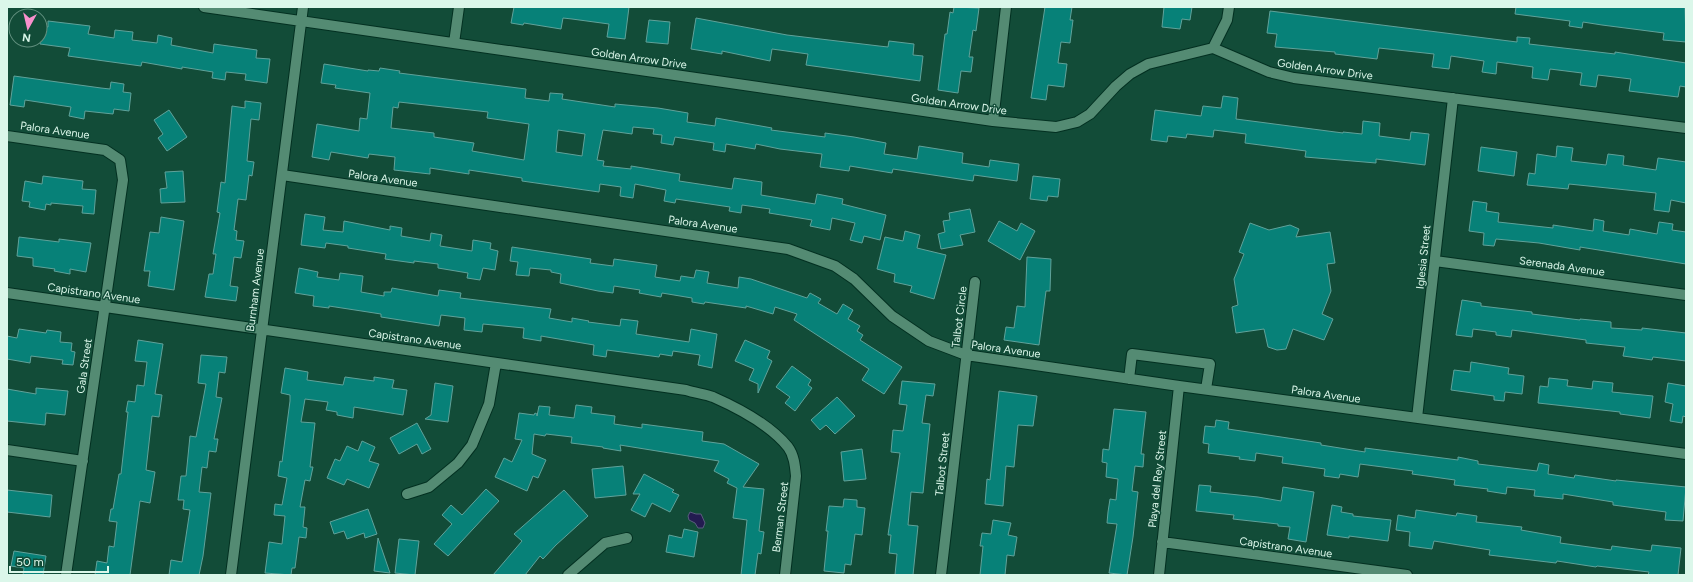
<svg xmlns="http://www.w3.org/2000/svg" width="1693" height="582" viewBox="0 0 1693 582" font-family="Figtree,sans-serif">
<rect width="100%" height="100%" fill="#124c38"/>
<!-- water -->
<path fill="#231b50" stroke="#5a5d7e" d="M690,512L696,514H701L705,523L703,528H698L695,523L689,520L688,516Z"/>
<!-- building -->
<path fill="#078178" stroke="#60a29a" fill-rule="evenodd" d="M514,7H629L625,39L607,37L609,24L572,19L563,18L561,29L524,23L523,25L511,23Z
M954,7L979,8L976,31L973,30L969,57H973L971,72L961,71L958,93L938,90L945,34H947L950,12L953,13Z
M1045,7H1072L1070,20H1073L1070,43L1061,42L1058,63L1067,64L1064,87L1048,85L1046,100L1031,98Z
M1164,7H1192L1190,20L1182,19L1180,29L1162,27Z
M1516,7H1685L1686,42L1663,40L1664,33L1602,25L1583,22L1582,28L1569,26L1570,21L1515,14Z
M1270,11L1517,42V37L1530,38L1529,44L1615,54V52L1686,63V87L1680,86L1678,97L1629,91L1631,79L1598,75L1596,87L1580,85L1582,73L1550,69L1548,80L1532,78L1533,67L1497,62L1496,74L1482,72L1484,61L1451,56L1449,69L1432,67L1434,54L1379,48L1377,59L1335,54V52L1275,47L1277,34L1267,33Z
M696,18L787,35L879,46L888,47L889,41L914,44L913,55L923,56L920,81L806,65L808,54L772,49L770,61L722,51V54L691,49Z
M649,20L670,22L668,44L646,42Z
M48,21L90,26L88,34L114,38L115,30L133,32L132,40L157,43L158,35L172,38L171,45L213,53L214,44L257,50L256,58L270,59L267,83L245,80L246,74L226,72L225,80L212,78L213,72L182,67V69L142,62L141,66L68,56L70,48L40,44V26L48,27Z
M324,64L368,71V70L379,71L380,68L400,71L399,73L526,89L525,98L549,101L550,93L563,94L562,99L615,107V104L658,108L688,113L687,122L715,126L716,118L772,128L771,130L825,137V133L854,137L886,143L884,154L905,157L917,159L919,146L963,153L962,163L989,167L990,160L1019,164L1017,181L974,175L973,181L893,169L892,173L850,166L849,171L820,167L822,154L780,149L756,144L755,149L726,144L725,152L713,150L714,143L675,137L673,145L661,143L662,135L653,134L654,129L633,127L632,134L603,130L597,160L604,161L603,166L631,169V166L680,174L679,181L732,189L734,178L762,182L761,195L815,204L817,194L843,199L842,204L886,215L880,240L864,236L862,243L850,240L855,223L832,218L830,230L810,226L812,220L769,213L770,209L742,205L741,213L729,211L730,207L676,199L675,203L664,201L666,190L635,184L633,198L620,196L621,187L600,184L599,192L522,181V178L469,170V174L430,168V174L394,170L395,157L369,154L368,158L331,152L329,160L312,157L317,124L359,131L360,118L367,119L370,93L335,88L336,85L321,83ZM399,102L488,112L487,118L529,124L524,160L472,151L474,143L434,137V133L391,128L393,107L398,108ZM558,130L585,134L582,156L556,152Z
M14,76L101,88L110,89L111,82L124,84L123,92L131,93L129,111L114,109L113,114L85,111L84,119L69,116L71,107L25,100L24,107L10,105Z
M1223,96L1238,98L1236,119L1343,133V132L1362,134L1363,121L1380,123L1379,136L1410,140L1411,132L1429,134L1425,165L1376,159V163L1305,157L1306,151L1245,143L1246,134L1214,130L1213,137L1187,134L1186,138L1168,136L1167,142L1151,140L1155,110L1201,116L1203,106L1221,108Z
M245,101L261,103L259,120L251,119L247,161L254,162L252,176L249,175L246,200L238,199L234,230L237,231L236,240L244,241L241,258L234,257L230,286L238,287L236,301L205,297L209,274H213L216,254H213L220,213L217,212L221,182L225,183L232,106L245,108Z
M169,110L187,137L167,151L158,138L163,134L154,120Z
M1557,146L1573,148L1571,161L1606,165L1608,154L1624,156L1623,165L1656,170L1658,158L1686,162V203L1671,200L1669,212L1654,210L1656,193L1569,184L1568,189L1527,185L1529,173L1535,174L1537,154L1556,157Z
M1481,147L1517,152L1514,176L1478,171Z
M183,171L185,202L161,203L160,189L167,188L165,172Z
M43,176L83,181L82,189L96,190L94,214L82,213L83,206L51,203V205L46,204L45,210L29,207L30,202L22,201L25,181L42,184Z
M1033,176L1060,179L1058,197L1048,196L1047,201L1030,199Z
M1473,201L1487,203L1486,211L1499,213L1498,222L1553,228V225L1593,231L1594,219L1604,221L1603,231L1629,235L1630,229L1657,234L1659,222L1673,224L1672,230L1686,232V264L1580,247V250L1539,243L1496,239L1494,246L1483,245L1484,233L1469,231Z
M970,209L975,232L960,235L963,245L941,249L938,234L945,232L943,221L950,220L949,213Z
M305,214L325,217L323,230L343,232L344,221L390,230V226L402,228L401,236L430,241L431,233L442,235L440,246L472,251L473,240L491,243L490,249L498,251L495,270L483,268L480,280L467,278L468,273L438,268V264L414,261V263L385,259L386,254L348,248V246L326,243L325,248L301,245Z
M161,217L184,221L174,290L148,286L150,271H144L150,232L159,233Z
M999,221L1017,231L1021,223L1035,231L1020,260L988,241Z
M1250,223L1269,230L1290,225L1299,229L1296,237L1330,232L1335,263L1327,264L1331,291L1322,314L1333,319L1324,340L1293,329L1286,349L1277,350L1268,347L1264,329L1236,333L1232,307L1238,305L1234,279L1244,254L1239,252Z
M905,231L920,235L917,248L946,255L934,299L910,292L912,286L894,282L895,274L877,269L885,237L903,241Z
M19,237L59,242V239L91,243L86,272L70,269V274L54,271L55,269L33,266V258L17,256Z
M512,247L591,259L590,263L613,266L614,259L657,265L655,277L680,281L681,276L694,278L696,270L709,272L707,283L738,288L739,277L751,279L807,298L810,293L821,299L818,303L837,314L843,304L853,310L848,319L860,326L857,331L863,335L860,340L902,367L884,394L862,380L869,369L794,320L797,314L775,307L773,314L746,306V308L705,302L704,304L692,302V298L662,293L661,297L639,293L640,290L614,286L613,293L598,291L560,283L561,274L551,272V270L530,268L529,276L516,275L518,262L510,261Z
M1027,257L1051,259L1050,291H1046L1039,345L1004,340L1006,327L1014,328L1017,306L1025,307Z
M299,268L318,272L317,277L339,280L340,273L363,276L361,292L384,296V292H391L392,288L438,296L439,290L461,293L460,298L551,309L549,318L572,322V318L589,321L588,322L620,326L621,319L638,321L636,334L689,342L691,329L717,334L712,368L698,365L700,355L673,351L672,356L660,354L659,357L607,350L606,357L593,355L594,345L541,336V341L523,338L524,328L483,324L482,332L464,330L465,318L441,315L439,326L381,317V314L329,306V308L313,306L314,296L295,293Z
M1462,300L1481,303V306L1532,312V314L1580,320V319L1611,322V328L1642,330V328L1686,333V361L1653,357L1652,360L1623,356L1625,347L1586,343V340L1512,330L1511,337L1496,335V332L1473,329L1472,337L1456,335Z
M19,329L46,333L47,330L61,332L60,342L72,343L71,351L75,352L73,365L62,364L63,360L31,356L30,363L7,359V336L17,338Z
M138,340L163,344L155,394L162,395L159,417L152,416L146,470L155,472L150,503L140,501L130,575H95L97,561L107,563L109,546L114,547L117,522L109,521L111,509H113L119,474H121L128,412H126L128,401L135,402L137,385L144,386L147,362L135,361Z
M745,340L770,351L767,358L772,361L758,393V384L749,380L754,369L735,361Z
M201,355L227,357L225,373L219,372L216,397L222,398L214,439H218L216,452L209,451L207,468L202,467L199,492L211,493L203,556L199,575H169L171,560L182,562L190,510L183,509L184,500H178L181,476H186L190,436L196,437L206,384L198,383Z
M1471,362L1509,368L1508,374L1524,376L1522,394L1505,392L1504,401L1494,400V396L1451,390L1454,370L1470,372Z
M792,366L811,380L808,385L812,388L795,411L785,403L790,397L776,387Z
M285,368L308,372L307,380L343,385L345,377L374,381V377L394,380L392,388L407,390L403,415L354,407L353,418L337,415V412L326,410L328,402L305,399L301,422L315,423L310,467H313L310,481L305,480L300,507H305L303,527L307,528L306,538L299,537L295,568H292L291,575L265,573L269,542L282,544L285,516L274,515L275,504L282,505L287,478L278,476L280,461L282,462L290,401V395L281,393Z
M1549,378L1568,380L1567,386L1592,389L1593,381L1613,383L1612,392L1653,396L1650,418L1620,414V412L1538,403L1540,386L1548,387Z
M902,381L935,384L933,396L926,395L922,423L930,424L923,493L911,492L908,525L918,526L913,575H895L897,554L889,553L891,535H888L900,453L891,452L893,430L903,431L907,405L899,404Z
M435,383L453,386L448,422L425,419L431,415Z
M1668,383L1686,386V417L1683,416L1682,423L1670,421L1673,404L1665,402Z
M36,388L68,391L65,415L46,413L45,425L7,421V389L36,394Z
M999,391L1037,396L1033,426L1018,425L1014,467L1006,466L1003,506L985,504L987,479L990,480Z
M837,397L855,416L835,434L826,425L820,430L811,420Z
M576,405L592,407L591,413L615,416L614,424L642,428V424L703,432L702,441L724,444L759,464L743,487L764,489L759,531L764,532L761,554L758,553L755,575H741L747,520L733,518L737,488L727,483L729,479L714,471L719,461L620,445L621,451L603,448V447L571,443L572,437L546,434L545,436L534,434L532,454L546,460L538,478L533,476L527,491L495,477L504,458L512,462L522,440L515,439L519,413L534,415L535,413L537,414V416L539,406L550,407L549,415L574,418Z
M1114,409L1146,412L1141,454H1144L1143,467L1135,466L1132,491L1138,492L1133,537L1127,575L1109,573L1117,524L1107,523L1108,512L1110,499L1116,500L1118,479L1106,477L1107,463L1102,462L1103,449L1109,450Z
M1216,420L1229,422L1228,429L1321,443V445L1365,452V448L1458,460V457L1478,461V464L1537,471L1539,463L1549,465L1548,474L1574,478L1575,475L1616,481V480L1686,487L1683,521L1665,520L1666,512L1613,505V502L1563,494V499L1534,496L1535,490L1507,487L1506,494L1487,491L1488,489L1454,485L1455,480L1412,474L1413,471L1360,464L1358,477L1340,474L1339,478L1324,476L1325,469L1282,463L1283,457L1256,453L1255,461L1239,459L1240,457L1208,453L1209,444L1203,443L1205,426L1215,427Z
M417,423L431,449L422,454L417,444L399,454L390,438Z
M362,441L375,447L369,461L379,464L369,488L347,479L344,485L327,478L335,459L340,461L347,446L358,451Z
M862,449L866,479L844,481L841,452Z
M623,466L626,495L595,498L592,469Z
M644,474L674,490L672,492L679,495L670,512L652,503L645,517L631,510L640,494H633Z
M1199,485L1211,486L1210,492L1258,497L1281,501L1283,487L1314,492L1306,542L1288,539L1290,527L1278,526V524L1233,519L1234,515L1196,511Z
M486,489L499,501L448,556L434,544L452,524L442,515L451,505L462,515Z
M7,490L52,495L50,517L7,512Z
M564,490L588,516L556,545L543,559L540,556L525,575H493L522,541L514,534Z
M844,499L857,500V507L865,508L862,535L855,534L851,565L845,564L844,573L824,571L828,531H826L829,506L843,507Z
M1332,505L1342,507L1341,512L1353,514V516L1391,520L1388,541L1349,536V538L1327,535Z
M368,509L377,534L365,538L364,533L347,539L344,531L334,534L330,522Z
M1416,510L1456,516L1457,513L1477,516L1476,522L1522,527L1521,530L1561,537L1560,543L1611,550L1612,546L1651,551L1652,545L1681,548L1678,575H1648L1649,572L1597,566L1596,567L1557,561L1556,563L1489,555L1490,550L1434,541L1432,549L1409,546L1410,532L1396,530L1398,515L1415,518Z
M993,520L1011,523L1008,535L1017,537L1014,556L1007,555L1005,575H980L983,546H980L982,533L991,534Z
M684,529L698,532L694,557L666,552L669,535L682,538Z
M378,538L390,573L374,571Z
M399,539L419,541L415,575L395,573Z
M14,551L46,556L43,575H23L24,568L11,566Z"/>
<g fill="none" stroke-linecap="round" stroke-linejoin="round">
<defs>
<path id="minor" d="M204,7L993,121L1056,127L1077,122L1090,114L1116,86L1130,74L1148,64L1213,48L1269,72L1294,78L1686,128
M454,43L459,7
M1213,48L1227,20L1229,7
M993,121L1006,7
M7,136L105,150L120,160L123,180L66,575
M282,175L788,249L835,266L854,279L892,316L929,341L966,355L1179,386L1686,454
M1435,261L1686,295
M7,293L686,390C695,393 705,394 713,397C738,408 771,426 788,447C794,455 795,466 796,476L785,575
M1129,379L1132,354L1210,364L1206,389
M1417,418L1453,98
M7,450L83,461
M407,494L429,487L458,463L472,445L489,404L496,363
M1162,542L1407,575
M231,575L303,7
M568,575L605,543L627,538
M941,575L975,282
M1159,575L1179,386"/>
</defs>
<!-- minor casing -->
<use href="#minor" stroke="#033021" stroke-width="12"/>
<!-- minor -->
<use href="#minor" stroke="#548b73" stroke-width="10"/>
</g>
<g text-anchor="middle" stroke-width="3" stroke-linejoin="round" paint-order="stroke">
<!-- street labels -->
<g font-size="11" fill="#dbf7ea" stroke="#124c38">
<text transform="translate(639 58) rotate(8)" y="4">Golden Arrow Drive</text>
<text transform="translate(1325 69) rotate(8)" y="4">Golden Arrow Drive</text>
<text transform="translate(959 104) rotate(8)" y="4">Golden Arrow Drive</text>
<text transform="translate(55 130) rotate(8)" y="4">Palora Avenue</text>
<text transform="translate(383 178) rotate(8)" y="4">Palora Avenue</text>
<text transform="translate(703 224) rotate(8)" y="4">Palora Avenue</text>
<text transform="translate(1423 257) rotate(-84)" y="4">Iglesia Street</text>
<text transform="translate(1562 266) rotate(8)" y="4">Serenada Avenue</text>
<text transform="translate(255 290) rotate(-83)" y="4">Burnham Avenue</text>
<text transform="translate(94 293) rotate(8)" y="4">Capistrano Avenue</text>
<text transform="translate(959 317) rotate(-83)" y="4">Talbot Circle</text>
<text transform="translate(415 339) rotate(8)" y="4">Capistrano Avenue</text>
<text transform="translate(1006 349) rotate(8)" y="4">Palora Avenue</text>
<text transform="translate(84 366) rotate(-82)" y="4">Gala Street</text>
<text transform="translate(1326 394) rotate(8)" y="4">Palora Avenue</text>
<text transform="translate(942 464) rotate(-84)" y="4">Talbot Street</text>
<text transform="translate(1157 479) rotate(-84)" y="4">Playa del Rey Street</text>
<text transform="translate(780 517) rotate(-83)" y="4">Berman Street</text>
<text transform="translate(1286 547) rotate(8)" y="4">Capistrano Avenue</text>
</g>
</g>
<!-- border -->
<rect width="1693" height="582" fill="none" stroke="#dbf7ea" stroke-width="16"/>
<!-- north arrow -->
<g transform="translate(28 28) rotate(188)"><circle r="19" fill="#124c38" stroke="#62907f"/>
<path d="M0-3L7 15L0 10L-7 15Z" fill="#f890cc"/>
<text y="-6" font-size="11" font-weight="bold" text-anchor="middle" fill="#dbf7ea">N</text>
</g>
<!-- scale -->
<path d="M10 566v6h98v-6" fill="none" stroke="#dbf7ea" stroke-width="2"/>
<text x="16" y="566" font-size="12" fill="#dbf7ea" stroke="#124c38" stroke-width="3" paint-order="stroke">50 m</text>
</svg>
